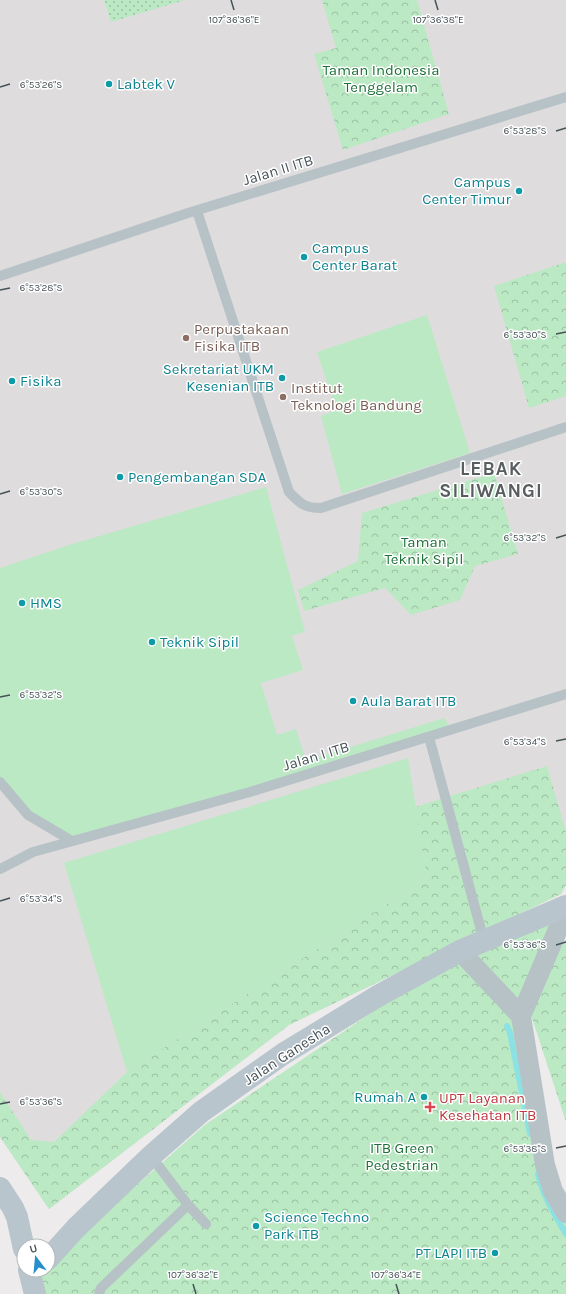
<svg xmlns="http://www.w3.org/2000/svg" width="566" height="1294" viewBox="0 0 566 1294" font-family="Karla,sans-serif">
<defs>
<pattern id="park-crowns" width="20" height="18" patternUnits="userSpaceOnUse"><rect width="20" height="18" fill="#bbe9c4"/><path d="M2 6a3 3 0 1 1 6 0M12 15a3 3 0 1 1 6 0" fill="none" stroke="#9abfa2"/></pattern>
<pattern id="garden-dots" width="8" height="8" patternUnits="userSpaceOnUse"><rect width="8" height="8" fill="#bbe9c4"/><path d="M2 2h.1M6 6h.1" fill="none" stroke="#9abfa2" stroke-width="1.8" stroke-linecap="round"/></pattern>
</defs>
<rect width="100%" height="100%" fill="#eeebec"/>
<!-- education -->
<path fill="#dfdcdd" d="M0,0H566V885L561,894L289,1025L49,1209L0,1137Z"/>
<!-- grass -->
<path fill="#bbe9c4" d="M427,315L470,453L342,494L321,416L336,410L317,352Z
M266,487L305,632L280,639L292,636L303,670L261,683L277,735L296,729L306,761L444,718L452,729L72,841L28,815L0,782V568L69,545Z
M408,758L427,878L127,1072L64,863Z"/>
<!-- park -->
<path fill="url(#park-crowns)" d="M322,0H417L449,114L343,150L314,54L336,48Z
M566,262V396L529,408L494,286Z
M494,473L518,554L475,566L460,600L411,615L385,588L304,611L298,590L358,561L362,513Z
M547,766L566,832V885L561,894L289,1025L49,1209L0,1137V1092L31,1140L54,1142L127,1072L427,878L415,807Z
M554,920L524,1003L464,954Z
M566,940V1122L530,1012L559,943Z
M459,954L514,1017L566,1221V1294H40V1270H48V1263L206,1124Z"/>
<!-- garden -->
<path fill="url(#garden-dots)" d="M104,0H185L111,22Z"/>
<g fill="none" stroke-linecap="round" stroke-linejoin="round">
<!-- stream -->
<path stroke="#8ce2e3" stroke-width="6" d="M507,1026L510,1033L530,1134
M538,1174C543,1196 555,1215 566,1234"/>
<!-- lane -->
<path stroke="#b7c2c7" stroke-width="10" d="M197,211L289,492C301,504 304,508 321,508L566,427
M0,276L188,213L566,97
M429,737L484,941
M0,782L28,815L72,841
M0,869L33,852L250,792L566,694
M188,1205L206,1224
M99,1294L101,1288L188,1205L151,1156"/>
<!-- street -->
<path stroke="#b7c2c7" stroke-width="20" d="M566,919L559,927L521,1016L545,1165L553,1191L566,1213
M460,951L521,1016"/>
<!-- secondary -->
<path stroke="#b8c5cc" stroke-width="22" d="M0,1188L13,1208L17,1217L24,1249
M48,1259L76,1228L151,1156L201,1112L283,1054L378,996L460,951L566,906
M29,1270L35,1294"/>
</g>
<!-- ticks -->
<path fill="none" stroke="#455257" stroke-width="1.5" d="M231,0L234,10M435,0L438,10M0,87L10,84M556,131L566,128M0,290L10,288M556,334L566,332M0,494L10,491M556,538L566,535M0,697L10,695M556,741L566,739M0,901L10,898M556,945L566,942M0,1104L10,1102M556,1148L566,1146M193,1284L196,1294M396,1284L399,1294"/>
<!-- markers -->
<g fill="#0f9aa8" stroke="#fff" stroke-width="1.5">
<circle cx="109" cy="84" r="4"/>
<circle cx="519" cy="191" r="4"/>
<circle cx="304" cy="257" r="4"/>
<circle cx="282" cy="378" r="4"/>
<circle cx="12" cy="381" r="4"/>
<circle cx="120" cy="477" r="4"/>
<circle cx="22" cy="603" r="4"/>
<circle cx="152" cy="642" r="4"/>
<circle cx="353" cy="701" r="4"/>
<circle cx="424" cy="1097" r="4"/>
<circle cx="256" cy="1226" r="4"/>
<circle cx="495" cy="1253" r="4"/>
</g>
<g fill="#8d6e63" stroke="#fff" stroke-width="1.5">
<circle cx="186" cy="338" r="4"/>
<circle cx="283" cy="397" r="4"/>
</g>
<path fill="#e0444e" stroke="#fff" stroke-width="1.5" d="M428 1101h4v4h4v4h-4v4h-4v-4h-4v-4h4z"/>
<g text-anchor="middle" stroke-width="3" stroke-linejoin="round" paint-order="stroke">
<!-- park labels -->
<g font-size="15" fill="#1d7037" stroke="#fff">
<text x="381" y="75">Taman Indonesia<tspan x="381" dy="17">Tenggelam</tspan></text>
<text x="424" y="547">Taman<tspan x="424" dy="17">Teknik Sipil</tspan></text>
<text x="402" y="1153">ITB Green<tspan x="402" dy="17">Pedestrian</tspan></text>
</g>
<!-- culture labels -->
<g font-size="15" fill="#0d838f" stroke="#fff" text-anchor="start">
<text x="117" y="89">Labtek V</text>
<text x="511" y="187" text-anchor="end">Campus<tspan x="511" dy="17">Center Timur</tspan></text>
<text x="312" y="253">Campus<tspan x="312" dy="17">Center Barat</tspan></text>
<text x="274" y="374" text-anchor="end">Sekretariat UKM<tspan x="274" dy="17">Kesenian ITB</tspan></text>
<text x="20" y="386">Fisika</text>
<text x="128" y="482">Pengembangan SDA</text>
<text x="30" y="608">HMS</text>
<text x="160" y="647">Teknik Sipil</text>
<text x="361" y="706">Aula Barat ITB</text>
<text x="416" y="1102" text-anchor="end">Rumah A</text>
<text x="264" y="1222">Science Techno<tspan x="264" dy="17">Park ITB</tspan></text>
<text x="487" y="1258" text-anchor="end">PT LAPI ITB</text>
</g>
<!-- street labels -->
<g font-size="15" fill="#455257" stroke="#fff">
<text transform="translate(278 170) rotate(-17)" y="5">Jalan II ITB</text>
<text transform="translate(316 756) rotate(-17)" y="5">Jalan I ITB</text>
<text transform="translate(287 1054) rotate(-33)" y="5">Jalan Ganesha</text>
</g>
<!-- education labels -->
<g font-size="15" fill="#785e54" stroke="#fff" text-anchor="start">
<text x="194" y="334">Perpustakaan<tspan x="194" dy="17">Fisika ITB</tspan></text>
<text x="291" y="393">Institut<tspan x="291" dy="17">Teknologi Bandung</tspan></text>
</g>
<!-- health labels -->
<g font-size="15" fill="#be3a42" stroke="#fff" text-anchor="start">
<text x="439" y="1103">UPT Layanan<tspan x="439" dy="17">Kesehatan ITB</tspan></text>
</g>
<!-- district labels -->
<g font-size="19" font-weight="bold" letter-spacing="1" fill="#585d5f" stroke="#fff">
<text x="491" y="475">LEBAK<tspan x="491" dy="22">SILIWANGI</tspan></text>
</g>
</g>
<g font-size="10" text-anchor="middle" fill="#455257" stroke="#fff" stroke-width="3" stroke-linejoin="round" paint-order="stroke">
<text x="234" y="23">107°36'36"E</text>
<text x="438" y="23">107°36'38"E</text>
<text x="41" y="88">6°53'26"S</text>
<text x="525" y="134">6°53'28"S</text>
<text x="41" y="291">6°53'28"S</text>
<text x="525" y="338">6°53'30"S</text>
<text x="41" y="495">6°53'30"S</text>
<text x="525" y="541">6°53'32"S</text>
<text x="41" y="698">6°53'32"S</text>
<text x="525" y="745">6°53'34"S</text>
<text x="41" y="902">6°53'34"S</text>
<text x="525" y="948">6°53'36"S</text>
<text x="41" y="1105">6°53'36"S</text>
<text x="525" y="1152">6°53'38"S</text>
<text x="193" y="1278">107°36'32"E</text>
<text x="396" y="1278">107°36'34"E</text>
</g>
<!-- north arrow -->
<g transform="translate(36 1258) rotate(344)"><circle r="19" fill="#ffffff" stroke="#b5babc"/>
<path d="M0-3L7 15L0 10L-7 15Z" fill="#278fcb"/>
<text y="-6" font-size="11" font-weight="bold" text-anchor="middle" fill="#455257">U</text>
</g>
</svg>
